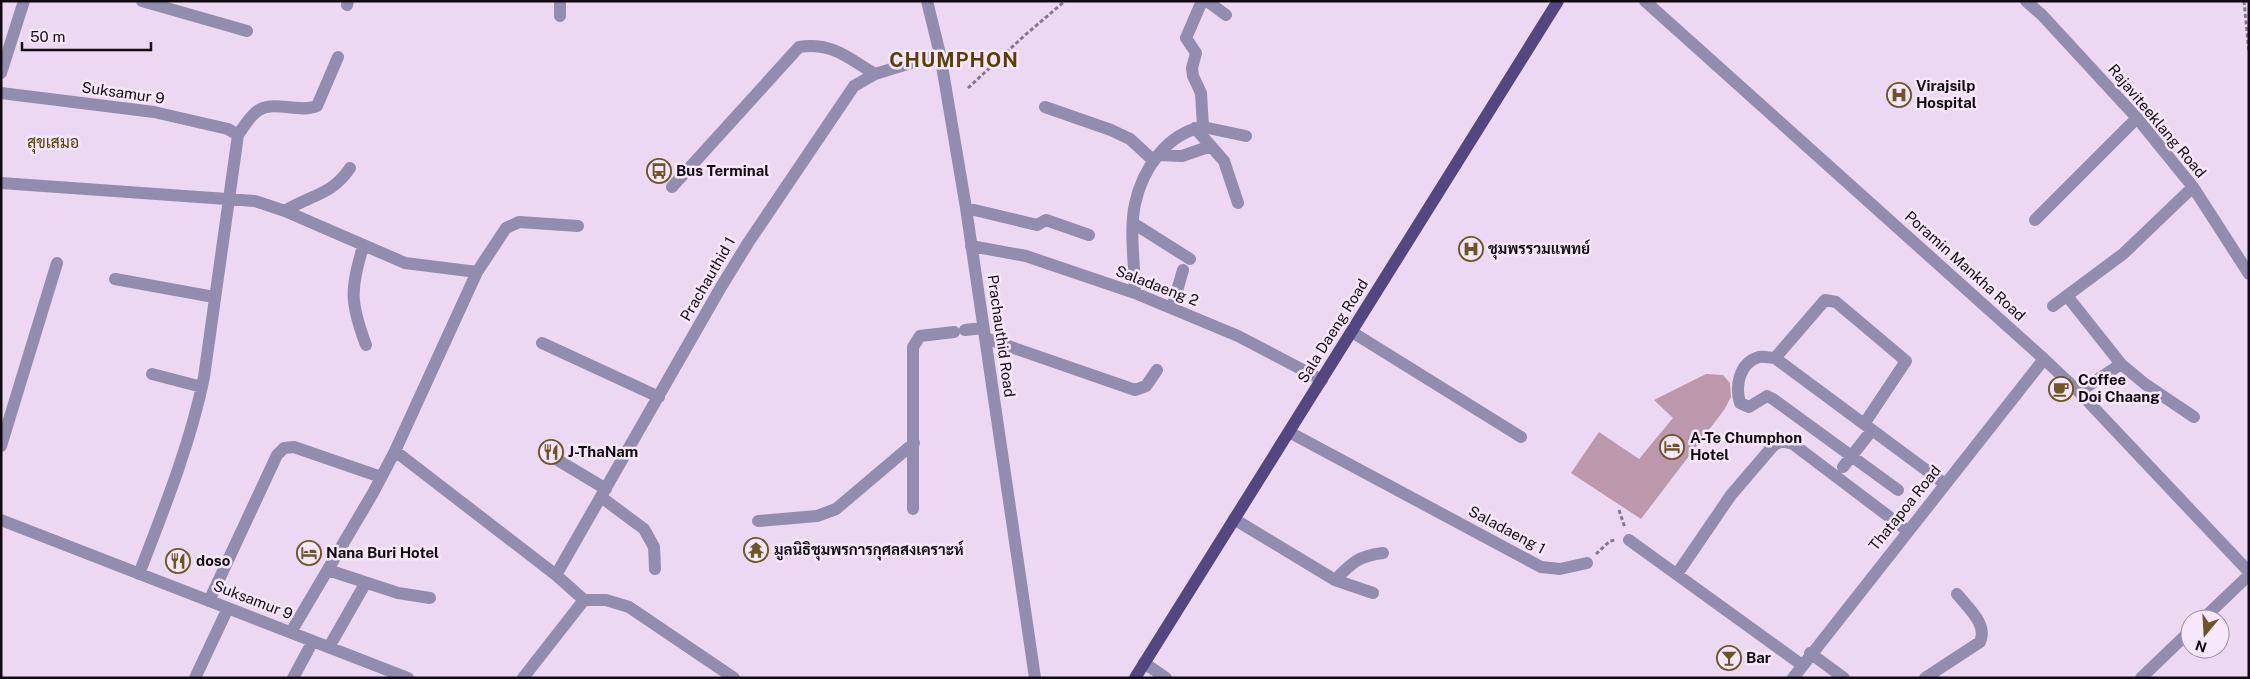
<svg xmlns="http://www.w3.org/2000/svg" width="2250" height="679" viewBox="0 0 2250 679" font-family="'Public Sans',Sarabun,sans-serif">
<rect width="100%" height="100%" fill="#ecd8f3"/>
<!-- building -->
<path fill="#bb98ac" d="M1706,374L1723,375L1730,383L1731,397L1724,410L1641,519L1571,473L1599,432L1639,459L1673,418L1654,400Z"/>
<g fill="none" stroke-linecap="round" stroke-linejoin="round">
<!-- path -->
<path stroke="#86788b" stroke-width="3" stroke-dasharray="4 2.5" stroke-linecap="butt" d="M2244,1L2249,53
M968,88L1024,36L1065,1
M1619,510L1625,528
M1596,554L1610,541L1615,540"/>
<!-- minor -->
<path stroke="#928cae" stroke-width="12" d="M142,1L247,31
M927,1L940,54L966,208L1035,678
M1202,1L1186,38L1196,53L1192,68L1193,76L1201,93L1203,127
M1207,1L1226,15
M1645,1L2044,359L2079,392L2249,572
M2026,1L2042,15L2137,118L2193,187L2249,274
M347,5L348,1
M560,16V1
M1,73L24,1
M1,93L154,112L228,129L238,135
M1045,107L1111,130L1130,139L1154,161
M1195,128L1224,161L1238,203
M1158,155L1182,156L1211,146
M1,183L255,201L285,211L405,263L477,272
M672,187L799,47C832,42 848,58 875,74
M966,208L1037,225L1046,220L1089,235
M285,211C312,194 331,196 350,168
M2035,220L2137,118
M1133,223L1190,259
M363,246C351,290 349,300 366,345
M971,246L1026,256L1135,293L1238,336L1322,380
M115,279L214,297
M1135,293C1135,265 1129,232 1135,204C1142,170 1167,133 1203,127L1246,136
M2067,296L2121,364
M2053,306L2123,254L2193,187
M1172,308L1183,270
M965,330L983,328
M1352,332L1521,437
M985,338L1135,390L1146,386L1157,370
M542,343L659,397
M1775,358L1825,300L1836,302L1906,361L1864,424
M152,374L202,387
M2079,392L2121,364L2145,384L2194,417
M1289,432L1541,567L1560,569L1587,563
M1,446L57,263
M395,451L556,575L584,600L523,678
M551,456L606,489
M1843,467L1872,430
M1898,490L1773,399L1767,396L1749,407L1740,403C1735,386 1739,363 1759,357C1764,356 1770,358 1775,358L1945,484
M601,497L644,529L654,547L655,569
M913,509V347L920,336L954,332
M1234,519L1335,580L1373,593
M1,520L408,678
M758,521L817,516L836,509L914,443
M1629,540L1802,665
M328,570L398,593L430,598
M139,574C164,509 190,445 204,377L238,135C243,128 248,119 255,113C270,98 298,114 317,106L338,57
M1677,574L1731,495L1773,446L1781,441L1793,444L1908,531
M556,575L721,287L748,243L854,86L875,74L940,54
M1335,580C1352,563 1358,556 1383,553
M584,600H606L629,607L734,678
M209,601L277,455L284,448L294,447L381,477
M2203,619L2249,575
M291,632L373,493L395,451L477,272L506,228L519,222L578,226
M329,647L365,584
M1810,653L1844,678
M1144,663L1166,678
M195,678L228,608
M293,678L313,641
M1793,678L2044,359
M1925,678L1980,642C1988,624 1968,608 1957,594
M2141,678L2190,631"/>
<!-- major -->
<path stroke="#544680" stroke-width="12" d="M1135,678L1558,1"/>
</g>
<!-- icons -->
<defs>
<symbol id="hospital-ring" viewBox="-11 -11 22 22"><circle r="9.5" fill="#f7e7fc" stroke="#6f5526" stroke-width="1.5"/><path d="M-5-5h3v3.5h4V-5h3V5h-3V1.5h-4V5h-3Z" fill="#6f5526"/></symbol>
<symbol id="bus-ring" viewBox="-11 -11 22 22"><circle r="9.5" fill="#f7e7fc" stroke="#6f5526" stroke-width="1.5"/><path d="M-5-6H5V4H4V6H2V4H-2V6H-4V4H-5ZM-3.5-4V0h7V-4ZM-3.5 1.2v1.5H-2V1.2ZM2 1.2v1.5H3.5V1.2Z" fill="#6f5526"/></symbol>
<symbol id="cafe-ring" viewBox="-11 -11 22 22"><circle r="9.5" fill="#f7e7fc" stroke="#6f5526" stroke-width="1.5"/><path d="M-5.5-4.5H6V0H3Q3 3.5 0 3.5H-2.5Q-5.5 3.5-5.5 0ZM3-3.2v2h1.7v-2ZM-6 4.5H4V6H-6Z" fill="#6f5526"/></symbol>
<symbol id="hotel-ring" viewBox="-11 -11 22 22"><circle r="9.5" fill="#f7e7fc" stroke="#6f5526" stroke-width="1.5"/><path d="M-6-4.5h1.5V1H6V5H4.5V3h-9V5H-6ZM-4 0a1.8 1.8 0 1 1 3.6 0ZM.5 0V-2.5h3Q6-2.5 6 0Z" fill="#6f5526"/></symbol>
<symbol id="restaurant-ring" viewBox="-11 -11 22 22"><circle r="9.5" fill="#f7e7fc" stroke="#6f5526" stroke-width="1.5"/><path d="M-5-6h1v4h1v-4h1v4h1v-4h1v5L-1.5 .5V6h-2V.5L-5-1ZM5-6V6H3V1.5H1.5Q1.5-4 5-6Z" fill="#6f5526"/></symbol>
<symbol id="temple-ring" viewBox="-11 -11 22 22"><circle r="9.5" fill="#f7e7fc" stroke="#6f5526" stroke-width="1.5"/><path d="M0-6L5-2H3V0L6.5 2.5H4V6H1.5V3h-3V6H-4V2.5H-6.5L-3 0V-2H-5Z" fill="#6f5526"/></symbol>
<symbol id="bar-ring" viewBox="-11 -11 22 22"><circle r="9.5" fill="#f7e7fc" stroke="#6f5526" stroke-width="1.5"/><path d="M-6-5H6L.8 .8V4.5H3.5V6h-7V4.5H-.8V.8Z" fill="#6f5526"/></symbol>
</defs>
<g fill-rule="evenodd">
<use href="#hospital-ring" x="1885" y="81" width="28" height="28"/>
<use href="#bus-ring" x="645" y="157" width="28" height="28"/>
<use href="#hospital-ring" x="1457" y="235" width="28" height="28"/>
<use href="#cafe-ring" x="2047" y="375" width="28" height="28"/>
<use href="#hotel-ring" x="1658" y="433" width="28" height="28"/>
<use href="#restaurant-ring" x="537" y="438" width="28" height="28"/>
<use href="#temple-ring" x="742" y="536" width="28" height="28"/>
<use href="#hotel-ring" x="295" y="539" width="28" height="28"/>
<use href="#restaurant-ring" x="164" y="547" width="28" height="28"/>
<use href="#bar-ring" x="1715" y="644" width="28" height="28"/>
</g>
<g text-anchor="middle" stroke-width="5" stroke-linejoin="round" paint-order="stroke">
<!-- poi labels -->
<g font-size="15" font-weight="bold" fill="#110a13" stroke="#f7e7fc" text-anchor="start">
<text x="1916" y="91">Virajsilp<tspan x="1916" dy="17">Hospital</tspan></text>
<text x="676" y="176">Bus Terminal</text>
<text x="1488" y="254">ชุมพรรวมแพทย์</text>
<text x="2078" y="385">Coffee<tspan x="2078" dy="17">Doi Chaang</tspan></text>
<text x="1690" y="443">A-Te Chumphon<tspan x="1690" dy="17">Hotel</tspan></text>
<text x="568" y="457">J-ThaNam</text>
<text x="774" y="555">มูลนิธิชุมพรการกุศลสงเคราะห์</text>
<text x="326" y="558">Nana Buri Hotel</text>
<text x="196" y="566">doso</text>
<text x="1746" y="663">Bar</text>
</g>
<!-- street labels -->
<g font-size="15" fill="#110a13" stroke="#f7e7fc">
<text transform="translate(123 93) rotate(8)" y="5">Suksamur 9</text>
<text transform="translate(2157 121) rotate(50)" y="5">Rajaviteeklang Road</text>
<text transform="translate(1965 266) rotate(42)" y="5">Poramin Mankha Road</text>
<text transform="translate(708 279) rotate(-60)" y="5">Prachauthid 1</text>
<text transform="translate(1157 286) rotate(21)" y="5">Saladaeng 2</text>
<text transform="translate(1333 331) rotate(-58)" y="5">Sala Daeng Road</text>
<text transform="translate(1001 336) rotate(82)" y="5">Prachauthid Road</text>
<text transform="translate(1905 508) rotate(-51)" y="5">Thatapoa Road</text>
<text transform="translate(1507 530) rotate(28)" y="5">Saladaeng 1</text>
<text transform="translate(253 600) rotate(21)" y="5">Suksamur 9</text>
</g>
<!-- neighbourhood labels -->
<g font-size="16" fill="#5c4002" stroke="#f7e7fc">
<text x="53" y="148">สุขเสมอ</text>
</g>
<!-- district labels -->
<g font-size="20" font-weight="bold" letter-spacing="1" fill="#5c4002" stroke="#f7e7fc">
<text x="954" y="67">CHUMPHON</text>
</g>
</g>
<!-- border -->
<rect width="2250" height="679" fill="none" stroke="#110a13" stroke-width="5"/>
<!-- north arrow -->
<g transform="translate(2205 634) rotate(198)"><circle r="24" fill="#f7e7fc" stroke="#9b8f9f"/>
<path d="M0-4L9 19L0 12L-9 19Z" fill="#6f5526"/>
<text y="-8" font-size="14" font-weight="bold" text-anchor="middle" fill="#110a13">N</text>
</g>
<!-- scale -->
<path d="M22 42v8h129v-8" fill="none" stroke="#110a13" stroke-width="2.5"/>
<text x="30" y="42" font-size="15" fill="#110a13" stroke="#f7e7fc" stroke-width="4" paint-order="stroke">50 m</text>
</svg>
